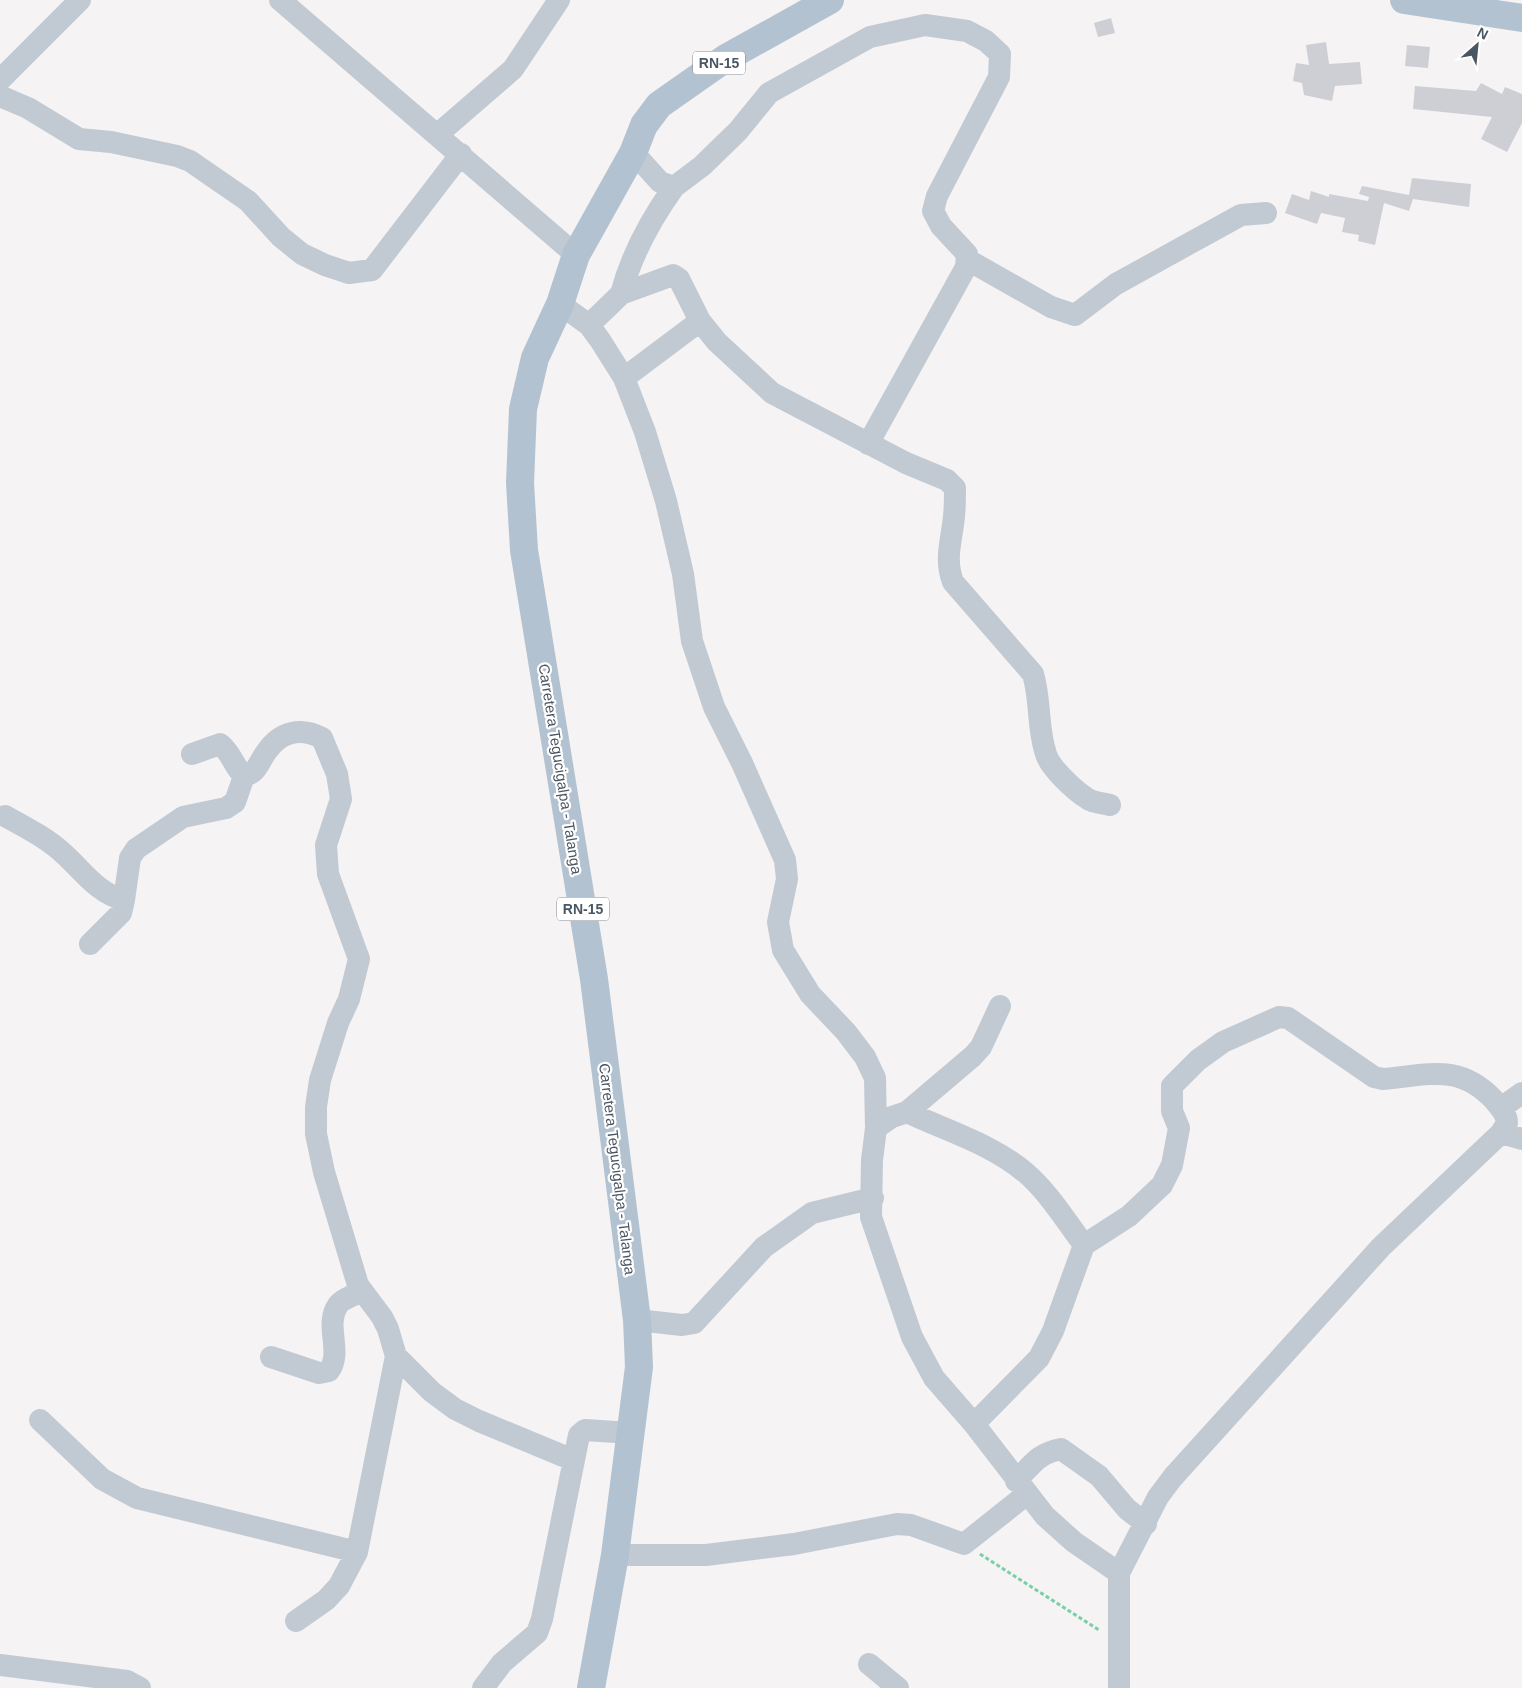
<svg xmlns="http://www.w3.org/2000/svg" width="1522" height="1688" viewBox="0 0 1522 1688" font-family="Helvetica,sans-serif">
<rect width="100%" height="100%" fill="#f5f3f3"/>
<!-- building -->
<path fill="#cdcfd5" d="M1111,18L1115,33L1098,37L1094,23Z
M1326,42L1329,64L1360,62L1362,84L1335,86L1332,101L1304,95L1302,83L1293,81L1296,63L1309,65L1306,45Z
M1407,45L1430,47L1428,68L1405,66Z
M1481,83L1502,94L1505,87L1522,94V123L1507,152L1481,139L1492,117L1413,109L1415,86L1476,91Z
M1412,178L1471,184L1469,207L1413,199L1409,211L1384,203L1375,245L1358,241L1359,235L1342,232L1345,218L1321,213L1317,224L1285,213L1292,194L1309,200L1311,191L1329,197V194L1368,201L1369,197L1359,194L1362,186L1409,195Z"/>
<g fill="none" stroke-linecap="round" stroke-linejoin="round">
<!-- path -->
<path stroke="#7ad0a6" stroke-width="3" stroke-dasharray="4 2.5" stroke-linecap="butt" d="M980,1554L1099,1630"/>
<!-- minor -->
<path stroke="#c1cad2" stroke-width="22" d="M280,0L576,255
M0,80L80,0
M0,96L28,108L79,139L111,142L177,156L190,161L248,201L281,237L302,254L325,265L349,273L372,270L461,154
M438,134L513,69L559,0
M633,152L660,182L674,187L702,166L738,131L769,93L870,37L925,25L967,31L986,41L1000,54L999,77L937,196L933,211L941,226L967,254L966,267L868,444
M968,260L1051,307L1075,315L1116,284L1241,215L1266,213
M621,294C631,256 651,219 674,187
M560,304L589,325L600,340L624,378L645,432L666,501L683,574L692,641L714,707L742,763L785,860L787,879L778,922L783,950L810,994L846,1032L865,1057L875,1078L876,1128
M589,325L621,294L673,275L679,279L700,321L717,342L772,393L906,463L947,480L955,488C955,497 955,507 954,516C952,540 944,558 953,582L1033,674C1041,700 1037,728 1046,754C1050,768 1075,791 1088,799C1094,803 1104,803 1110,805
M624,378L700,321
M192,754L220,744C232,753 233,766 244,776C258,773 259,761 267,751C281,731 301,727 322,738L337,774L341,799L326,845L328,874L359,959L349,999L338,1023L320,1080L316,1107V1134L324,1172L358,1285L382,1317L388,1329L396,1356L432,1392L455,1409L479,1421L573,1460
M5,816C25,827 47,838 64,854C83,871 97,893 124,900L130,858L136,849L183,817L226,808L235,802L244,776
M90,944L121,913L124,900
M1000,1006L981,1047L973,1056L907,1112L892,1117L876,1128L872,1160L871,1217L912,1337L934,1378L974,1424L1045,1516L1074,1542L1119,1573
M1501,1108L1522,1093
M907,1112C947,1131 992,1144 1026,1173C1049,1193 1066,1221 1084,1245
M637,1320L682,1325L694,1323L764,1247L812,1213L873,1198
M271,1357L319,1373L329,1371C343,1352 324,1325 338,1305C342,1299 355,1295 362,1291
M40,1420L102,1479L137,1498L357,1552
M974,1424L1039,1358L1053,1331L1084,1245L1129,1216L1162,1185L1172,1165L1179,1128L1172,1111V1086L1198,1060L1223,1042L1279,1017L1288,1018L1374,1077L1383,1079C1429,1075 1459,1063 1494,1100C1500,1107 1507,1114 1507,1123L1501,1133L1522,1139
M1016,1481C1033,1464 1037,1454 1061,1449L1099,1476L1127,1509L1146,1524
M615,1555H706L794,1544L897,1524L911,1525L964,1544L1027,1494
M296,1621L326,1600L339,1586L357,1552L396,1356
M869,1664L898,1688
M0,1665L127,1681L140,1688
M483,1688L502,1663L537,1633L542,1619L579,1435L585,1430L631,1433
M1119,1688V1573L1158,1497L1173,1477L1381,1247L1501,1133"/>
<!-- major -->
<path stroke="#b3c2d1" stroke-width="28" d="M1404,0L1522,18
M591,1688L615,1555L639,1367L637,1320L594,979L524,550L520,483L523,409L535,358L560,304L576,255L633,153L644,125L659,105L726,58L830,0"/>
</g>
<g text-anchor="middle" stroke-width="4.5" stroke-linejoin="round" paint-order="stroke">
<!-- shield labels -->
<g fill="#fff" stroke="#808990" stroke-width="1">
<rect x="693" y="51.5" width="52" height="23" rx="4"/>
<rect x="557" y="897.5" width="52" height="23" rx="4"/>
</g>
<g font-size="14" font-weight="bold" fill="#4a5661">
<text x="719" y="68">RN-15</text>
<text x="583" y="914">RN-15</text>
</g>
<!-- street labels -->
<g font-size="15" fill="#4a5661" stroke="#fff">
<text transform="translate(560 769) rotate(81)" y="5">Carretera Tegucigalpa - Talanga</text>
<text transform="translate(617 1169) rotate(83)" y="5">Carretera Tegucigalpa - Talanga</text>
</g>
</g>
<!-- north arrow -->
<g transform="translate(1477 45) rotate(27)" stroke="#ffffff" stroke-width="4" paint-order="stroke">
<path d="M0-4L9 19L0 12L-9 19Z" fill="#4a5661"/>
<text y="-8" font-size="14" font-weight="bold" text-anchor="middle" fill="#4a5661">N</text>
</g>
</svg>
